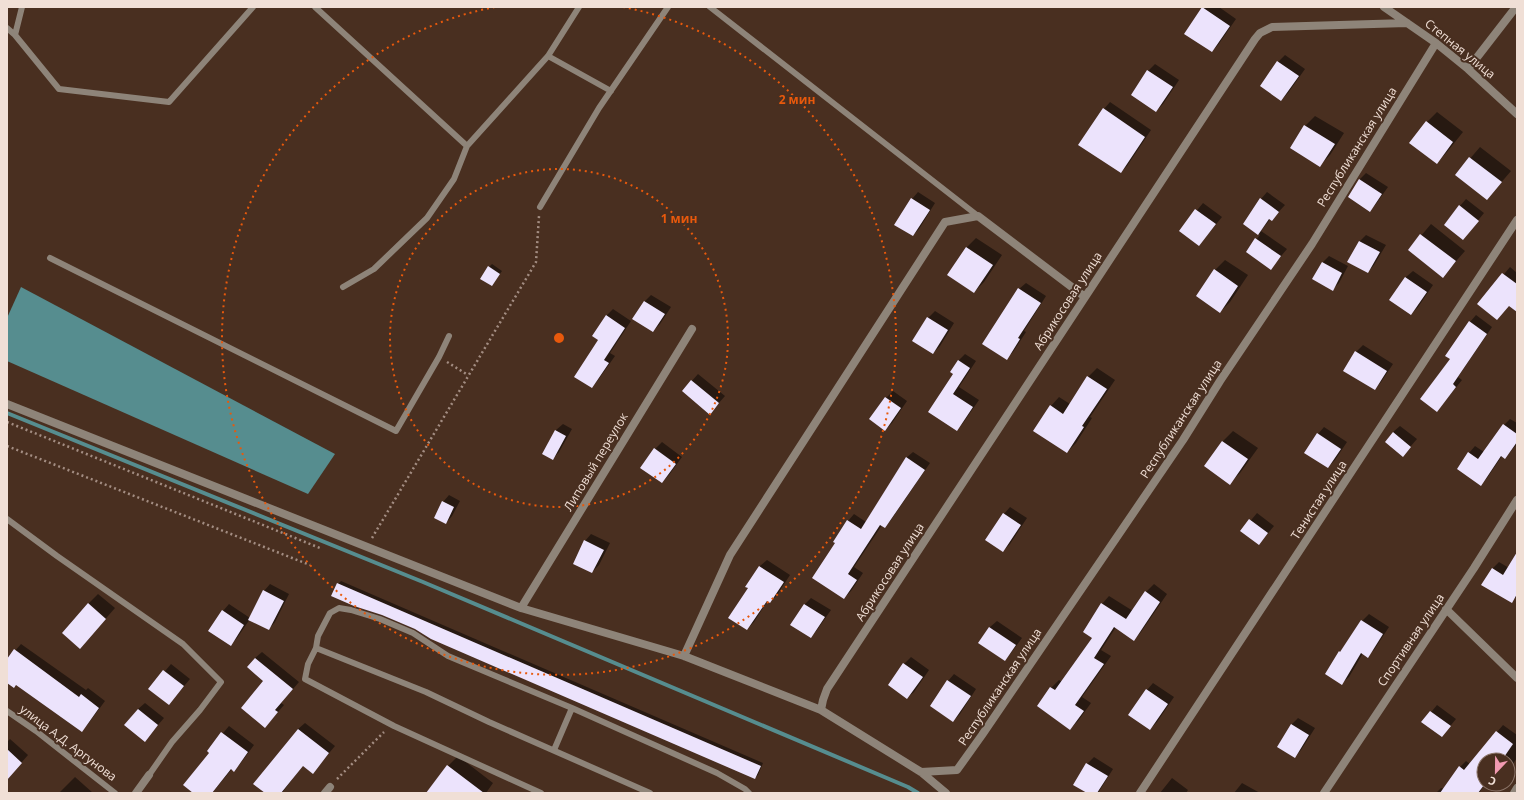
<svg xmlns="http://www.w3.org/2000/svg" width="1524" height="800" viewBox="0 0 1524 800" font-family="'Open Sans',sans-serif">
<rect width="100%" height="100%" fill="#492f20"/>
<!-- water -->
<path fill="#568d8f" d="M21,287L335,454L308,494L7,361V318Z"/>
<!-- shadow -->
<path fill="#0007" d="M1204,7H1219L1236,19L1218,45L1212,51L1186,34Z
M1285,55L1305,69L1288,93L1281,100L1278,62Z
M1155,64L1179,80L1163,104L1156,111L1148,71Z
M1110,102L1151,130L1127,166L1121,172L1104,109Z
M1437,112L1463,132L1447,152L1437,163L1411,143L1427,122Z
M1315,116L1344,133L1330,155L1320,165L1305,126Z
M1480,147L1511,171L1487,199L1456,175Z
M1366,173L1388,187L1376,204L1370,210L1349,196L1360,179Z
M918,192L935,203L919,229L913,235L912,199Z
M1267,192L1285,205L1272,219L1271,218L1261,231L1287,249L1271,268L1247,251L1260,235L1244,224L1261,199Z
M1466,199L1484,213L1463,239L1460,206Z
M1203,203L1222,217L1199,245L1180,231Z
M1431,224L1465,251L1443,276L1409,250Z
M1366,235L1386,245L1374,265L1368,272L1348,262L1360,241Z
M976,238L1002,255L984,282L974,292L966,248Z
M1329,256L1348,266L1339,283L1333,289L1322,263Z
M1225,260L1248,275L1230,302L1220,312L1215,270Z
M492,264L502,271L494,282L489,267Z
M1510,267L1517,273V308L1509,305L1497,319L1479,304Z
M1413,271L1433,285L1418,307L1411,314L1391,299L1406,277Z
M1026,283L1046,296L1024,331L1026,332L1013,352L1006,359L1019,289Z
M651,295L671,307L660,324L653,331L634,318L645,301Z
M613,309L631,321L610,353L615,356L598,380L592,387L600,339L606,316Z
M935,311L954,323L940,346L933,353L928,318Z
M1476,315L1492,327L1458,377L1462,380L1437,411L1451,359L1470,322Z
M1363,345L1393,364L1381,382L1375,389L1356,352Z
M965,354L976,361L959,387L979,400L963,423L957,430L929,412L955,374L958,361Z
M1097,368L1115,380L1090,417L1092,418L1076,443L1067,452L1051,406L1059,397L1070,404L1088,377Z
M698,374L725,396L710,413L683,391Z
M893,391L907,401L892,423L885,430L870,419L886,398Z
M1510,419L1517,423V444L1505,458L1502,456L1487,478L1481,484L1469,453L1475,446L1484,452L1504,425Z
M563,424L572,429L559,452L553,459L543,453L556,430Z
M1400,426L1417,439L1403,455L1393,432Z
M1324,427L1347,442L1335,460L1328,467L1318,434Z
M1233,431L1258,448L1240,473L1230,483L1205,466L1223,441Z
M662,442L682,457L669,475L662,482L655,449Z
M913,452L930,463L891,520L885,527L882,525L854,567L863,573L851,591L844,598L836,543L848,521L854,514L866,522L906,458Z
M449,495L460,501L452,516L446,523L443,502Z
M1010,507L1027,518L1010,544L1003,551L1004,514Z
M1257,513L1274,526L1259,544L1242,531Z
M591,534L610,543L599,565L592,572L585,541Z
M1517,554V596L1511,602L1492,569L1499,562L1509,568Z
M767,560L790,575L777,595L770,602L768,600L754,622L747,629L749,588L747,587L760,566Z
M341,581L763,763L758,775L755,778L338,584Z
M270,584L289,594L275,622L269,629L250,619L237,638L230,645L223,611L229,604L250,618L264,591Z
M1154,584L1167,594L1141,632L1134,640L1116,627L1101,650L1111,656L1082,697L1091,703L1078,721L1070,729L1051,688L1059,680L1062,682L1093,637L1102,604L1109,596L1133,611L1146,592Z
M98,594L115,608L80,648L88,604Z
M811,598L831,610L817,630L811,637L792,625L805,604Z
M1369,614L1389,627L1374,650L1367,656L1363,653L1349,677L1342,683L1340,652L1345,647L1362,621Z
M997,621L1022,638L1011,653L1005,660L980,643L990,627Z
M21,644L86,690L88,688L105,701L88,724L81,731L16,684L7,682V660Z
M262,652L299,682L281,703L284,705L265,727L264,680L255,658Z
M911,657L929,670L914,692L907,698L904,664Z
M171,664L190,679L169,704L150,689Z
M954,674L976,689L960,714L953,721L948,681Z
M1153,683L1174,697L1157,722L1150,729L1147,690Z
M145,703L164,718L145,740L138,709Z
M1437,705L1456,719L1442,736L1423,722Z
M1298,718L1315,728L1301,750L1295,757L1278,746L1292,724Z
M305,723L335,746L313,772L303,765L282,793H267L298,729Z
M1503,725L1517,735V758L1508,771V760H1484V784H1485L1479,793H1436L1441,788L1444,789L1460,767L1466,761L1470,764Z
M229,726L254,745L240,764L234,770L232,769L212,793H195L210,752L208,751Z
M10,739L28,755L7,779V742Z
M458,756L493,783L486,793H427L448,766Z
M1094,757L1113,769L1098,793H1089L1087,764Z
M75,777L93,793H59Z
M1172,778L1188,790L1186,793H1160Z
M1242,783L1260,793H1234Z"/>
<g fill="none" stroke-linecap="round" stroke-linejoin="round">
<!-- stream -->
<path stroke="#568d8f" stroke-width="4" d="M7,413L423,582L908,787L918,793"/>
</g>
<!-- building -->
<path fill="#ece3fc" d="M1202,7L1230,26L1212,52L1184,34Z
M1277,61L1299,76L1281,101L1260,86Z
M1147,70L1173,87L1156,112L1131,95Z
M1103,108L1145,137L1121,173L1078,145Z
M1426,121L1453,142L1437,164L1409,143Z
M1304,125L1335,144L1320,167L1290,148Z
M1469,157L1502,182L1487,200L1455,175Z
M1359,179L1382,194L1370,212L1348,197Z
M911,198L930,210L913,236L894,225Z
M1260,198L1279,212L1272,221L1269,219L1258,235L1243,224Z
M1459,205L1479,221L1463,240L1444,225Z
M1195,209L1216,224L1199,246L1179,231Z
M1420,234L1456,261L1443,278L1408,250Z
M1255,238L1281,256L1271,270L1246,252Z
M1359,241L1380,252L1368,273L1347,262Z
M966,247L993,265L974,293L947,275Z
M1322,262L1342,273L1333,291L1312,279Z
M488,266L500,274L492,286L480,279Z
M1214,269L1238,286L1220,313L1196,296Z
M1502,273L1517,284V312L1509,306L1497,320L1477,304Z
M1405,277L1427,292L1411,315L1389,300Z
M1018,288L1041,303L1018,338L1020,339L1007,360L982,344Z
M644,301L665,314L653,332L632,319Z
M606,315L625,328L604,360L609,363L592,388L574,377L598,340L592,336Z
M927,317L948,330L933,354L912,341Z
M1469,321L1487,334L1453,384L1456,387L1437,412L1420,399L1450,359L1445,356Z
M1355,351L1387,371L1375,390L1343,371Z
M958,360L970,368L953,394L973,407L957,431L928,412L953,374L950,372Z
M1087,376L1107,389L1082,426L1084,427L1067,453L1033,431L1050,405L1063,414Z
M691,380L719,403L710,415L682,391Z
M885,397L901,408L885,431L869,419Z
M1503,424L1517,434V442L1505,459L1501,456L1481,486L1457,469L1468,452L1478,459Z
M555,430L566,436L553,460L542,454Z
M1393,432L1411,447L1403,457L1385,442Z
M1317,433L1341,449L1328,468L1304,453Z
M1222,441L1248,459L1230,485L1204,466Z
M654,448L676,464L662,483L640,468Z
M906,457L925,470L885,528L880,525L848,574L857,580L844,599L812,578L835,543L833,542L847,520L861,529Z
M442,501L454,507L446,524L434,518Z
M1003,513L1021,525L1003,552L985,540Z
M1249,519L1268,533L1259,545L1240,531Z
M584,540L604,550L592,573L573,564Z
M1517,552V594L1512,603L1481,585L1492,568L1503,575Z
M759,566L784,582L770,603L767,601L747,630L728,618L748,588L745,587Z
M337,583L761,766L755,779L431,639L415,629L382,615L354,606L331,596Z
M263,590L284,601L269,630L248,620Z
M1145,591L1160,602L1134,641L1114,627L1094,658L1104,664L1075,705L1084,711L1070,730L1037,706L1050,687L1055,690L1092,638L1083,632L1101,603L1126,619Z
M88,603L106,619L80,649L62,633Z
M804,604L825,617L811,638L790,625Z
M222,610L244,625L231,646L208,631Z
M1361,620L1383,634L1368,658L1361,653L1342,685L1325,674L1339,651L1340,652Z
M989,627L1016,645L1005,661L978,643Z
M14,649L79,697L81,694L99,708L82,732L16,685L14,688L7,683V659Z
M255,658L293,689L275,710L278,712L265,728L241,708L263,681L247,667Z
M903,663L923,677L907,699L888,685Z
M163,670L184,686L169,705L148,689Z
M947,680L971,696L953,722L930,706Z
M1146,689L1168,704L1150,730L1128,715Z
M138,709L158,725L145,742L124,725Z
M1430,711L1451,726L1442,737L1421,722Z
M1291,724L1309,735L1295,758L1277,747Z
M298,729L329,753L313,774L303,766L281,793H265L253,784Z
M1496,731L1513,744L1502,760H1484V785L1478,793H1440L1459,766L1464,770Z
M221,732L248,752L234,772L231,769L212,793H193L183,785L209,753L207,751Z
M7,749L22,763L7,780Z
M1086,763L1108,776L1097,793H1087L1073,785Z
M447,765L484,793H426Z"/>
<g fill="none" stroke-linecap="round" stroke-linejoin="round">
<!-- path -->
<path stroke="#a38d82" stroke-width="2.5" stroke-dasharray="2 3" stroke-linecap="butt" d="M447,362L468,375
M7,422L320,548
M7,446L310,565
M372,538L536,262L539,216
M337,779L384,732"/>
<!-- service -->
<path stroke="#8e8479" stroke-width="6" d="M22,7L15,35L59,89L169,102L253,7
M315,7L467,146L454,179L427,218L374,269L343,287
M710,7L978,216
M7,28L15,35
M548,56L611,91
M467,146L548,56L579,7
M540,207L599,108L668,7
M50,258L396,431L439,357L449,336
M7,519L57,556L183,644L221,682L200,710L172,742L149,775
M316,648L308,664L305,679L394,726L541,793
M7,711L36,731L115,793
M554,750L572,708
M650,793L489,722L426,692L316,648L318,636L330,613L339,608L351,610L380,619L413,633L448,656L572,708L717,773L745,789L749,793"/>
<!-- minor -->
<path stroke="#8e8479" stroke-width="8" d="M1384,7L1436,43L1468,69L1517,114
M1468,69L1516,7
M7,404L521,608L684,656L821,710L921,772L946,793
M521,608L692,329
M1446,609L1517,678
M684,656L730,555L945,222L978,216L1085,297
M821,710L823,700L827,689L1255,39L1260,33L1272,27L1407,23
M921,772L957,770L982,735L1183,440L1220,381L1312,244L1436,43
M136,793L149,775
M325,793L330,787
M1140,793L1517,220
M1324,793L1474,568L1517,500
M1514,793L1517,788"/>
</g>
<!-- distance rings -->
<g fill="none" stroke="#e8590c" stroke-width="2" stroke-dasharray="2 4">
<circle cx="559" cy="338" r="169"/>
<path d="M623 7A337 337 0 1 1 495 7"/>
</g>
<g text-anchor="middle" stroke-width="4" stroke-linejoin="round" paint-order="stroke">
<!-- street labels -->
<g font-size="12" fill="#f0dfd6" stroke="#492f20">
<text transform="translate(1460 49) rotate(39)" y="4">Степная улица</text>
<text transform="translate(1357 147) rotate(-58)" y="4">Республиканская улица</text>
<text transform="translate(1068 301) rotate(-57)" y="4">Абрикосовая улица</text>
<text transform="translate(1181 419) rotate(-57)" y="4">Республиканская улица</text>
<text transform="translate(596 462) rotate(-59)" y="4">Липовый переулок</text>
<text transform="translate(1319 500) rotate(-57)" y="4">Тенистая улица</text>
<text transform="translate(890 572) rotate(-57)" y="4">Абрикосовая улица</text>
<text transform="translate(1411 640) rotate(-56)" y="4">Спортивная улица</text>
<text transform="translate(1000 687) rotate(-56)" y="4">Республиканская улица</text>
<text transform="translate(68 743) rotate(37)" y="4">улица А.Д. Аргунова</text>
</g>
</g>
<circle cx="559" cy="338" r="6" fill="#e8590c" stroke="#492f20" stroke-width="2"/>
<g font-size="12" text-anchor="middle" font-weight="bold" fill="#e8590c" stroke="#492f20" stroke-width="4" stroke-linejoin="round" paint-order="stroke">
<text x="797" y="104">2 мин</text>
<text x="679" y="223">1 мин</text>
</g>
<!-- border -->
<rect width="1524" height="800" fill="none" stroke="#f0dfd6" stroke-width="16"/>
<!-- north arrow -->
<g transform="translate(1496 772) rotate(202)"><circle r="19" fill="#492f20" stroke="#8c7569"/>
<path d="M0-3L7 15L0 10L-7 15Z" fill="#f19ab1"/>
<text y="-6" font-size="11" font-weight="bold" text-anchor="middle" fill="#f0dfd6">С</text>
</g>
</svg>
